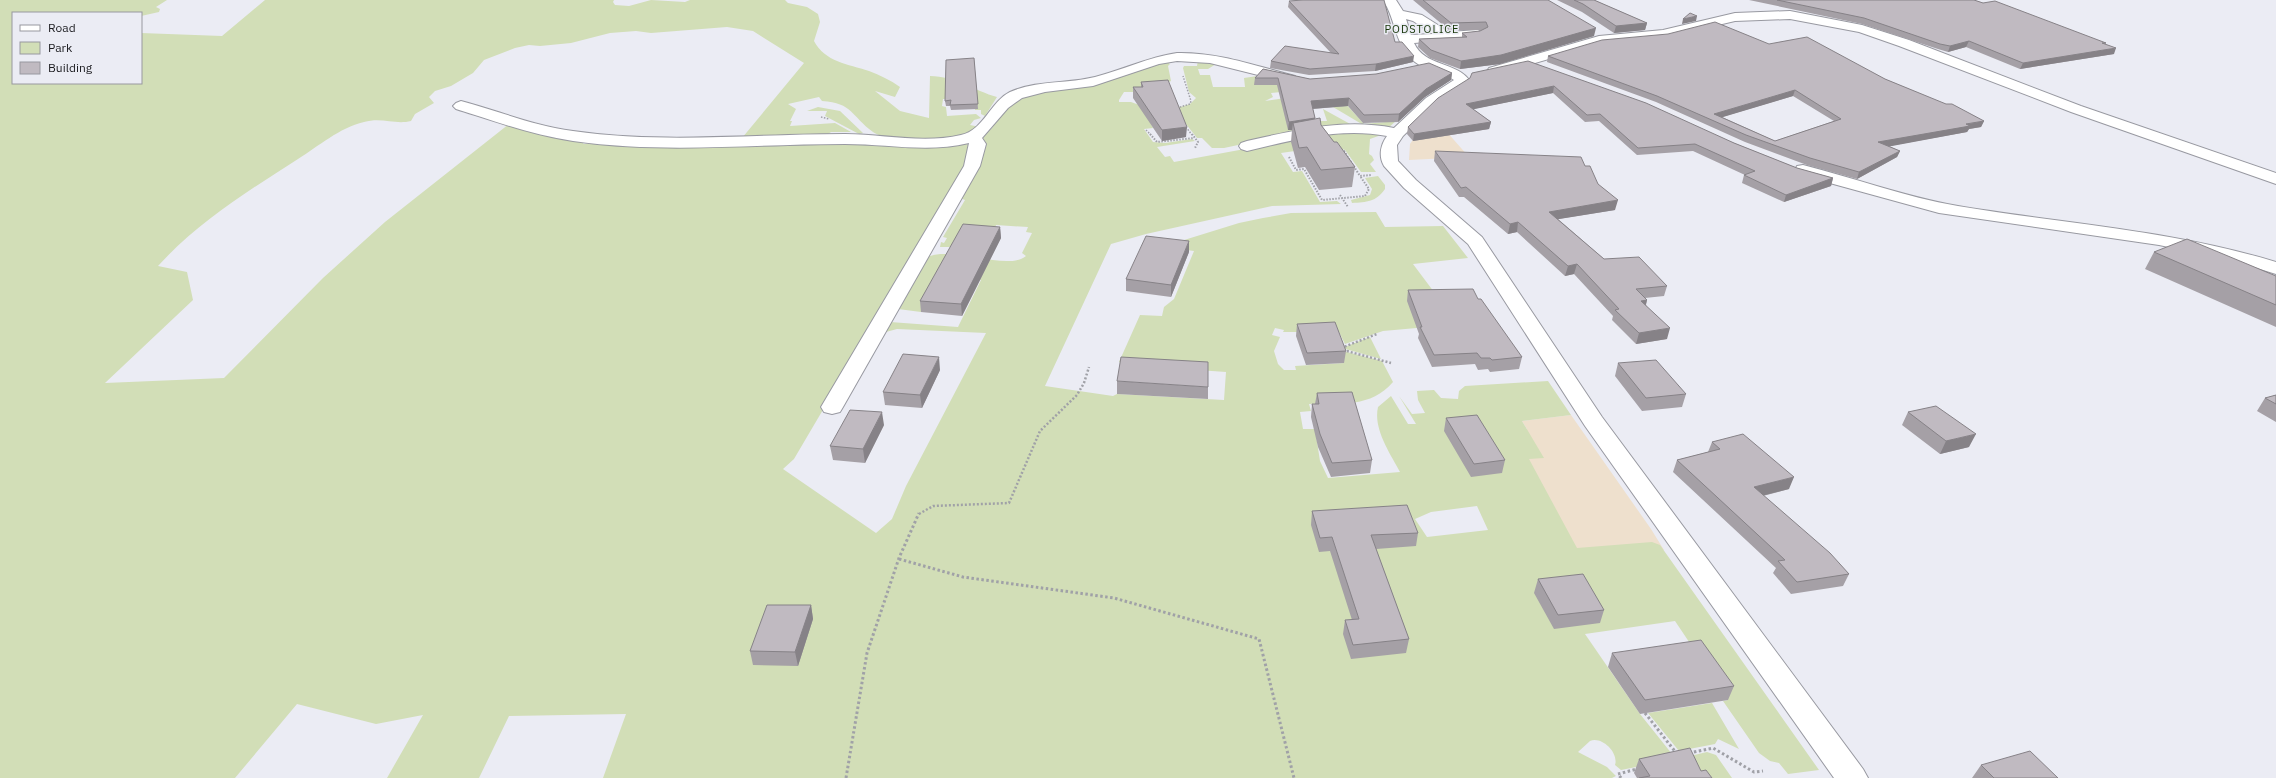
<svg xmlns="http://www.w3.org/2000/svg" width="2276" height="778" viewBox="0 0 2276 778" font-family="'IBM Plex Sans',sans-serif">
<rect width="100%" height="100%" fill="#ebecf4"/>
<!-- commercial -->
<path fill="#eee0cd" d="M1446,131L1469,157L1409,160L1410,144L1414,138Z
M1571,415L1651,529L1664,550L1574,549L1518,448L1527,429L1522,421Z"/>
<!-- green -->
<path fill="#d2deb7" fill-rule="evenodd" d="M0,0H167L156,7L160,9L159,12L141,16V13H13V83H141V33L222,36L265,0H614L613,2L615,5L629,6L651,0L685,2L690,0H785L788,3L807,7L818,14L820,22L814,41C825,62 848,64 869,71C880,75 890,80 900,87L895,97L875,91L900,111L929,118L930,76C955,76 975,91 997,97L985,116L981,114V110H975L974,98L943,99L942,106L946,107L947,116L976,114L981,118L974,120L970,125L980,127C976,130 971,134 967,135C949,142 888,143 873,132C851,116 853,103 822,101L819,97L788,104L796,109L790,121H792L790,126L835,123L851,132H831L825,136L792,135L791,137L742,138L804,63L753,31L727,27L651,33L636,31L610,33L571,43L540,46L529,45L515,48L484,60L473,73L451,86L435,91L429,97L434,103L415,114L411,121C395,125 382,117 364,122C339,128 319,146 298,159C248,191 198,222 158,266L187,272L193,300L105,383L224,378L323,278L385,222L509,124L585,141L583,144L606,142L965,143L971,147L967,165L794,459L783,469L876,533L892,519L906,486L986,333L897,329L886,332L881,341L878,339L890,322L958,327L981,280L960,278L938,281L921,312L898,309L926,258C948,244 1007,272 1026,256L1022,253L1032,233L1026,232L1028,227L996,225L995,229L950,247H940L941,242L944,243L947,238L943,237L965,200L960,198L984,136L992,128L1004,109L1022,95L1093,85L1109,81L1140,68L1167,62L1170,64L1168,66L1171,81L1146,92H1124L1119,100V102H1131L1142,106L1153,128L1144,129L1153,142L1165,143L1192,139L1195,141L1157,147L1165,157L1170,156L1174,162L1337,132L1384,134L1370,139L1369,154L1372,156L1374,160L1370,164L1376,172H1361L1345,150L1330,146L1281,153L1293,172L1302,171L1320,202L1337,201L1341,204L1272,206L1146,234L1111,244L1045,386L1113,396L1117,394L1224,400L1226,372L1127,365L1119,362L1140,315L1162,316L1164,307L1174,299L1194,251L1164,247L1168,245L1239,223L1263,218L1291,213L1376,212L1385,227L1443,226L1468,258L1413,264L1440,300L1495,321L1383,331L1345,344L1339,332H1283L1284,330L1275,328L1272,335L1280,337L1274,351L1278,364L1284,370H1296L1295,366L1344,363L1339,350L1382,361L1393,382C1371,408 1341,403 1309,404L1311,411L1300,412L1303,429H1315L1320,461L1328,478L1400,472C1390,453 1373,429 1378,407L1391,396L1408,424H1416L1399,396L1412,414L1425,413L1418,400L1417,391L1434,390L1441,398L1458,399L1459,391L1465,386L1548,381L1571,415L1522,421L1544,458L1529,459L1577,548L1652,542L1660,545L1819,770L1788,774L1779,763L1770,761L1759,753L1723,701L1728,700L1675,621L1585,634L1640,714L1676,759L1621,770L1615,765C1619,753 1602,736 1590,741L1578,752L1607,767L1616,776L1612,778H603L626,714L509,716L479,778H387L423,715L376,724L297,704L235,778H0ZM1477,506L1488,530L1427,537L1415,519L1431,512Z
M1198,60L1216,64L1208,69H1198L1200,75H1210L1213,87H1245L1244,78L1264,75L1345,103L1364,124L1396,121L1388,128L1365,126L1333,107L1343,106L1281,92L1271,93L1273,97L1265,101L1293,97L1286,121H1327L1323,109L1352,125L1309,130L1224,148H1212L1202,138H1197L1182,119L1177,108L1190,104L1196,98L1189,92L1183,68L1184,66H1197Z
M818,107L840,111L863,133L859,134L825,116L827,111H807Z
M1378,176L1385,185V189C1376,202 1367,202 1352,203L1351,200L1370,195L1372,189L1365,178Z
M1370,337L1381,359L1342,348Z
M1712,703L1739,749L1718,739L1715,744L1679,751L1648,713Z
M1707,752L1716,755L1732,778H1705L1690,756Z"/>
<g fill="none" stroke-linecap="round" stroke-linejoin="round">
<defs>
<path id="minor" d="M1383,0H1396L1403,11L1422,15L1449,32L1478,30L1485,34L1478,38L1414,43C1425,67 1456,61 1470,81L1436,104L1403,136L1397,145L1398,161L1416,180L1482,237L1602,417L1863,769L1868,778H1834L1585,426L1468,244L1404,188L1384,166C1378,156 1381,144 1387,136C1340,127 1293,140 1247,151L1241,149L1239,146L1241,143L1247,141C1296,130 1344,118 1394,128L1426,98L1454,80C1442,72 1426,71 1415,62C1395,47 1396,19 1383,0ZM1406,19L1413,21L1433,34L1411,35Z
M1790,11L1862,25L1909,40L2081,106L2276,173V184L2071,112L1899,46L1859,32L1790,19L1735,21L1663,38L1600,44L1494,75L1487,71L1489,68L1599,36L1663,30L1735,13Z
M1177,53C1218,52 1256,66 1295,76L1297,79L1290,83L1210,63L1177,61L1159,64L1093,86L1045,92L1022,98L1008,108L982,138L986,144L980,166L843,407L840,412L832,414L824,412L821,407L964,166L969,143C928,153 887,144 845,144C754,144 663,154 573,141C533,135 494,121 456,109L453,106L456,103L461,101C499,111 534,126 573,131C663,144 754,134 845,134C883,134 923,144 961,135C984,130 990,102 1010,92C1037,80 1067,84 1095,77C1123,70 1148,57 1177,53Z
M1803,165C1855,178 1905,197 1958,206C2065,224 2172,230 2276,262V274L2231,260L2159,245L1939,213L1797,174L1795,170L1797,166Z"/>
</defs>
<!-- minor casing -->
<use href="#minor" stroke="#9899a1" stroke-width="2"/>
<!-- path-far3 -->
<path stroke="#a0a1a7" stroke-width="1.5" stroke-dasharray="1.5 1.5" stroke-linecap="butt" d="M1177,108L1190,104L1191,101L1183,76
M821,117L829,119
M1186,127L1192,135
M1146,130L1151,135"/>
<!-- path-far2 -->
<path stroke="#a0a1a7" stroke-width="2" stroke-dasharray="1.5 1.5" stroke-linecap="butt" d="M1150,134L1157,142L1194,138
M1192,134L1198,142L1195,148
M1341,150L1344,151L1360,176
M1289,157L1296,170L1304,169L1322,200L1365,196L1369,189L1360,176L1372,175
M1340,195L1348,207"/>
<!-- path-far1 -->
<path stroke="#a0a1a7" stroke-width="2.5" stroke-dasharray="2 2" stroke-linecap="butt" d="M1341,348L1377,334
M1343,350L1391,363
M919,514L933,506L1009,503L1040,431L1077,395L1084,383L1089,367"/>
<!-- path -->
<path stroke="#a0a1a7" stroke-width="3" stroke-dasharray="2.5 2.5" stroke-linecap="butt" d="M899,559L963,577L1114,598L1259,639L1294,778
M1645,713L1677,754
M1689,753L1713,748L1754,772L1763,771
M846,778L867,653L899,558L919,513
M1621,778L1618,774L1637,769"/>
<!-- minor -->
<use href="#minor" fill="#fff" fill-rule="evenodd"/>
</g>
<!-- wall -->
<path fill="#a5a0a6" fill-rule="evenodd" d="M1413,0H1548L1594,36L1500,64L1460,69L1430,58L1418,47L1419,39L1462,37V33L1480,31L1482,30H1449Z
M1557,0H1594L1647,23L1645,30L1614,33L1582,12Z
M1749,0H1974L2106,43L2105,44L2114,54L2020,69L1966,47L1948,52L1938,49L1862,24Z
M1289,1L1395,42L1413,62L1375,71L1309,75L1270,68L1271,61L1331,53L1288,7Z
M1769,44L1885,79L1984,121L1981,127L1969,129L1967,132L1889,146L1900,151L1897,157L1857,179L1807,165L1745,142L1656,102L1547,62L1548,56ZM1793,96L1834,121L1775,141L1722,117Z
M974,58L978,109L951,110L950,106H946L945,101Z
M1528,61L1797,168L1833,178L1831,186L1784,202L1742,183L1744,175H1745L1693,151L1637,155L1599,121L1585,122L1553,93L1473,109L1491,122L1489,129L1413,141L1407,134L1408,127Z
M1263,69L1310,79L1452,73L1451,80L1425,97L1398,122L1363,123L1348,106L1313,109L1315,119L1321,125L1334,142L1355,167L1352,187L1319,190L1305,167L1298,168L1291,142L1292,130H1288L1277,85H1254L1255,78Z
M1141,82L1186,137L1162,141L1133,98V87H1141Z
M1435,151L1585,166L1615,210L1558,219L1604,259L1667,286L1664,296L1645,298L1647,300L1646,305L1667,339L1636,344L1612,320L1613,316L1574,274L1565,276L1517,232L1508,234L1464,197H1459L1434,161Z
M1000,227L1001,238L962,316L921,312L920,301Z
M1189,252L1171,297L1126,291V279Z
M2154,252L2276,276V327L2145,269Z
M1408,290L1478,299L1522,357L1519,369L1490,372L1488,369L1478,370L1475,364L1432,367L1418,338L1419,334L1407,301Z
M1297,324L1346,351L1344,363L1306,365L1296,336Z
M1618,363L1686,394L1682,407L1642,411L1615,376Z
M940,370L922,408L885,405L883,392Z
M1117,381L1208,387V399L1117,394Z
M1317,393L1372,460L1370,473L1331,477L1318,447L1311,417L1312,404H1315Z
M2276,395V422L2257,411L2265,398Z
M1908,412L1969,447L1940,454L1902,425Z
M1446,418L1505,460L1502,473L1471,477L1444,431Z
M884,425L865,463L833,460L830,446Z
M1712,442L1789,489L1763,496L1849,574L1843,586L1791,594L1773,573L1776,568L1673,472L1677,460L1708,452Z
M1312,511L1418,533L1416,546L1376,549L1409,639L1406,653L1351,659L1343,634L1345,620H1352L1330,551L1319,552L1311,525Z
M1538,579L1604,610L1600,623L1554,629L1534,593Z
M811,605L813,619L798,666L753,665L750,651Z
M1612,653L1734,686L1728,700L1640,714L1608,667Z
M1639,759L1701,771L1712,778H1637L1634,773Z
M1981,765L2058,778H1972Z"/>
<!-- shaded-wall -->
<path fill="#868287" d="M1697,16L1696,21L1682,24L1683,19Z
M1647,23L1645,30L1614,33L1616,26Z
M1596,28L1594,36L1500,64L1460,69L1461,61Z
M1969,41L1966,47L1948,52L1950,46Z
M2116,48L2114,54L2020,69L2023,63Z
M1414,56L1413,62L1375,71L1376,64Z
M1452,73L1451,80L1425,97L1398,122L1399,114L1426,89Z
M1554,86L1553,93L1465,111L1466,104Z
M1795,90L1793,96L1713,120L1714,114Z
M1349,98L1348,106L1310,109L1311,101Z
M1315,118V126L1293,123L1292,130H1288L1289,122Z
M1984,121L1981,127L1969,129L1967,132L1876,149L1878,142Z
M1491,122L1489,129L1413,141L1414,134Z
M1187,127L1186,137L1162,141V130Z
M1900,151L1897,157L1857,179L1859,172Z
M1833,178L1831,186L1784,202L1786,195Z
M1618,200L1615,210L1547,221L1549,212Z
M1518,222L1517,232L1508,234L1510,224Z
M1000,227L1001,238L962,316L961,304Z
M1189,241V252L1171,297V285Z
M1577,264L1574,274L1565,276L1568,266Z
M1647,300L1644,311L1641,301Z
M1670,328L1667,339L1636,344L1639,333Z
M939,357L940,370L922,408L920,395Z
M882,412L884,425L865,463L863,449Z
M1976,434L1969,447L1940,454L1946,441Z
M1794,477L1789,489L1749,499L1754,487Z
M811,605L813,619L798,666L795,652Z"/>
<!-- building -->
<path fill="#c0bac1" stroke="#868287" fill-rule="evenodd" d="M1303,0H1384L1395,42H1402L1414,56L1376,64L1310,69L1271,61L1285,46L1339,54L1289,1Z
M1423,0H1548L1596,28L1501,55L1461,61L1431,50L1419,39L1467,37L1462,33L1480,31L1488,27L1486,22L1451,23Z
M1574,0H1594L1647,23L1616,26L1583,4Z
M1777,0H1974L1983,3L1995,1L2106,43H2102L2116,48L2023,63L1969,41L1950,46L1940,44L1864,18Z
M1690,13L1697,16L1683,19Z
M1715,22L1769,44L1807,37L1885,79L1946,104H1952L1984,121L1966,124L1970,126L1878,142L1900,151L1859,172L1810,158L1746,135L1657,96L1548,56L1602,40L1668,34ZM1795,90L1841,119L1775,141L1714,114Z
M974,58L978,104L950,105L951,100L945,101L946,60Z
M1528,61L1646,103L1734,143L1797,168L1833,178L1786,195L1744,175L1755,171L1695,144L1638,148L1600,114L1587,115L1554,86L1466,104L1491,122L1414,134L1408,127L1438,98L1470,78L1472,73Z
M1429,63L1452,73L1426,89L1399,114L1364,115L1349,98L1311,101L1315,118L1289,122L1278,78H1255L1263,69L1310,79L1376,74Z
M1168,80L1187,127L1162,130L1133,87H1143L1141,82Z
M1320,118L1321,125L1334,142H1337L1355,167L1321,170L1307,147L1299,148L1293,123Z
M1435,151L1581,157L1585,166H1590L1598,184L1618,200L1549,212L1604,259L1639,257L1667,286L1636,289L1647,300L1641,301L1670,328L1639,333L1615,310L1619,309L1577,264L1568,266L1518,222L1510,224L1466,187L1461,188Z
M963,224L1000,227L961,304L920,301Z
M1146,236L1189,241L1171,285L1126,279Z
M2187,239L2276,276V305L2154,252Z
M1473,289L1478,299H1481L1522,357L1492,360L1490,358H1481L1477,353L1434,355L1420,327H1422L1408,290Z
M1335,322L1346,351L1307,353L1297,324Z
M903,354L939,357L920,395L883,392Z
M1121,357L1208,362V387L1117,381Z
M1656,360L1686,394L1646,398L1618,363Z
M1352,392L1372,460L1332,463L1320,434L1312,404H1319L1317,393Z
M2276,395V404L2265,398Z
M1936,406L1976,434L1946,441L1908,412Z
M850,410L882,412L863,449L830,446Z
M1477,415L1505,460L1474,464L1446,418Z
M1743,434L1794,477L1754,487L1830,553L1849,574L1797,582L1778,561L1785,560L1677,460L1720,449L1712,442Z
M1407,505L1418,533L1371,535L1409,639L1353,645L1345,620L1359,619L1332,537L1320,538L1312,511Z
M1583,574L1604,610L1558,615L1538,579Z
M767,605H811L795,652L750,651Z
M1701,640L1734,686L1645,700L1612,653Z
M1690,748L1701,771L1706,770L1712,778H1639L1650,776L1639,759Z
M2030,751L2058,778H1994L1981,765Z"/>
<g text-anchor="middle" stroke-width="3" stroke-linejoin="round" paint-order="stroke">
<!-- far-quarter labels -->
<g font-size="11" letter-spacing="1" fill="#153406" stroke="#ebecf4">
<text x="1422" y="33">PODSTOLICE</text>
</g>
</g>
<!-- legend -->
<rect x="12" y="12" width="130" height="72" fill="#ebecf4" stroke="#98989f"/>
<rect x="20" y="25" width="20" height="6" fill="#ffffff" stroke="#98989f"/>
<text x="48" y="32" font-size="12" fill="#1b1b1f">Road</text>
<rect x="20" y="42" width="20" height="12" fill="#d2deb7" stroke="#98989f"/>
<text x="48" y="52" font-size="12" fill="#1b1b1f">Park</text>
<rect x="20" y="62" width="20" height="12" fill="#c0bac1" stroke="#98989f"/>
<text x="48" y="72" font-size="12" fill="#1b1b1f">Building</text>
</svg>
